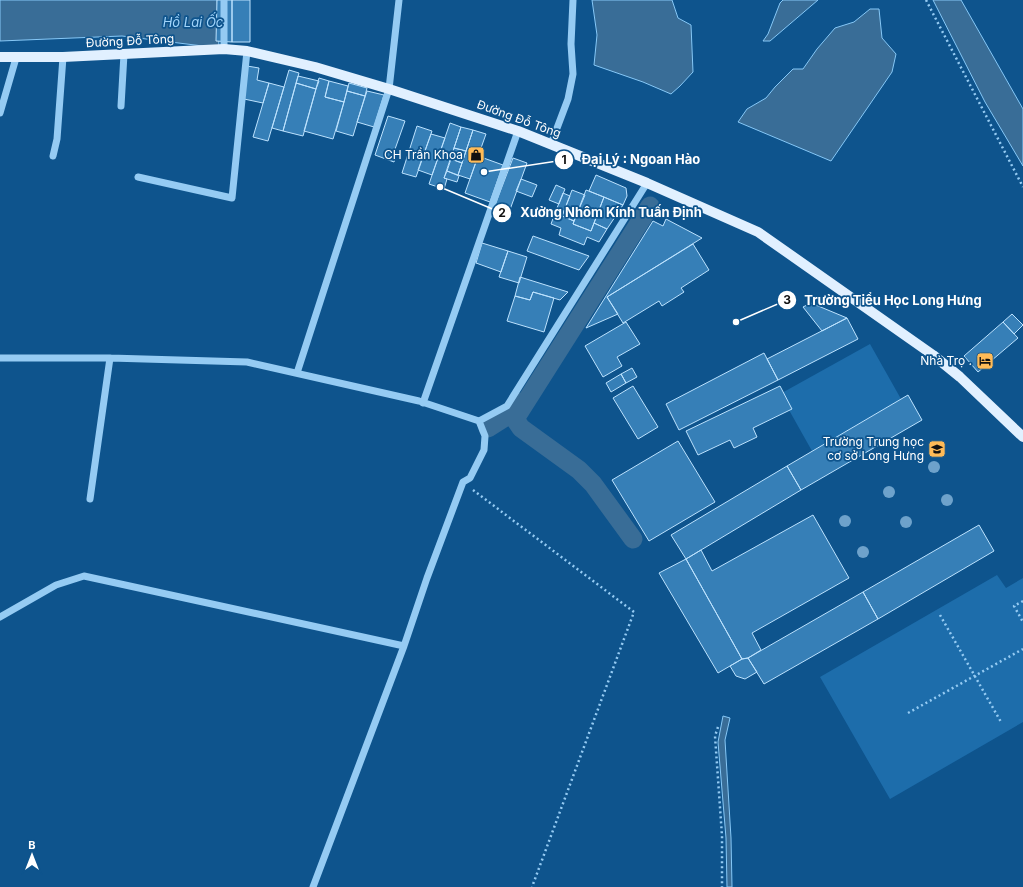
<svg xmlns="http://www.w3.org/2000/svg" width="1023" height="887" viewBox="0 0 1023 887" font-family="Inter,sans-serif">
<rect width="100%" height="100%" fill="#0e548d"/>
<!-- green -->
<path fill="#1d6dab" d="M870,344L901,399L812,451L780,394Z
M997,575L1006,588L1023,578V722L890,799L820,677Z"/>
<!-- water -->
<path fill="#396d97" stroke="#86c8f7" d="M0,0H217L219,48L122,36L0,41Z
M592,0H672L678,18L691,25L693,72L680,86L671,94L643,82L594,65L597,35Z
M783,0H818L770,41H763L768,34L780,3Z
M933,0H961L1023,109V166L985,102Z
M870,9H879L882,38L896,54L892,72L831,161L738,122L747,109L766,98L775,87L793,69H803L817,49L835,28L854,22Z
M723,716L730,718L725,740L731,838L732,887H727L726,838L718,742Z"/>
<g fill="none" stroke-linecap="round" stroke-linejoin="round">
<!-- canal -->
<path stroke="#396d97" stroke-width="19" d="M488,428L507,416L521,402
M633,539L593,484L579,470L521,428L515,419L650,206"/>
</g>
<!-- building -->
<path fill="#367fb7" stroke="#bce2fe" d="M217,0H232V42L216,41Z
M232,0H250V42H232Z
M247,66L259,68L257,80L269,83L263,103L244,99Z
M289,70L299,73L283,131L272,128Z
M298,76L319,81L316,89L296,83Z
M319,78L329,81L325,97L344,102L333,139L304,131Z
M329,81L348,86L344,102L325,97Z
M269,83L284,87L268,141L253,137Z
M296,83L316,89L303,136L283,131Z
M349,83L367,88L365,96L347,91Z
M347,91L365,96L353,136L336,131Z
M367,91L384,95L374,127L357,122Z
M388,116L405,121L394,152L397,153L394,162L375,155Z
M450,123L461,127L444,178L447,179L444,189L429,184Z
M417,126L432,131L416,177L402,173Z
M461,127L473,130L466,151L454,148Z
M473,130L486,134L470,179L458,175Z
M431,134L445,138L432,175L418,170Z
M454,148L466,151L462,163L451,159Z
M478,156L503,165L490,202L465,193Z
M513,158L527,163L508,215L493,210Z
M451,159L462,163L458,175L447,171Z
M447,171L459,176L457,182L444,178Z
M596,175L626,188L627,196L623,205L589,191Z
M521,179L537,185L532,197L516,191Z
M556,185L565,189L559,204L549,200Z
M572,190L585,195L574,221L562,216Z
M586,190L604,197L591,231L573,224Z
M563,193L570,196L562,216L555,213Z
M604,197L623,205L607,229L594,223Z
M555,213L574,221L573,224L591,231L594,223L607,229L599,242L587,237L584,245L559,235L561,228L551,224Z
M666,219L702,238L607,297L618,314L586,328L653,221L663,226Z
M533,236L589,256L579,270L527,251Z
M482,243L508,251L501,272L476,263Z
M693,244L709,270L681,288L684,292L662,306L659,301L623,323L607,297Z
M508,251L527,257L519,283L499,277Z
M520,277L568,292L560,300L533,292L530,300L515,296Z
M533,292L554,298L544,332L507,321L515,296L530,300Z
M811,303L847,318L822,331L803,307Z
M1012,314L1023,325L1014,334L1003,322Z
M847,318L858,339L778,380L767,359Z
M626,322L640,344L617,357L622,366L603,377L585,346Z
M1003,322L1018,338L978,372L964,356Z
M764,353L778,380L679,430L666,404Z
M632,368L637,377L626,383L621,374Z
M621,374L626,383L611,392L606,383Z
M633,386L658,427L638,439L613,398Z
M780,386L792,409L753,428L757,437L734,448L730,440L698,455L686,431Z
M908,395L922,420L801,490L787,466Z
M678,441L715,502L649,541L612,480Z
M787,466L801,490L686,559L671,535Z
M813,515L849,578L752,633L761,650L748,658L742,659L686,559L701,550L712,571Z
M979,525L994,551L878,619L863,592Z
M686,559L742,659L718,673L659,573Z
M863,592L878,619L764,684L748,658Z
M748,658L757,672L745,679L736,676L730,666L742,659Z"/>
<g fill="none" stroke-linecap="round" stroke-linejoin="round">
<!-- path -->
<path stroke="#95cbf3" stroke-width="2.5" stroke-dasharray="2 3" stroke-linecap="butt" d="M926,0L1023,187
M473,490L634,612L532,887
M1023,601L1014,606L1023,622
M940,615L1001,722
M908,713L1023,649
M718,727L715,736L722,836V887"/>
<!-- minor -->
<path stroke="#95cbf3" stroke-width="7" d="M224,0V49
M121,106L124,54
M0,113L16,58
M551,144L568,99L573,74L571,44L573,0
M53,156L57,139L63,57
M138,177L232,198L247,51
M0,358H110L247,362L419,401L479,421L507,406L647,183
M297,373L389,89L399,0
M423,403L518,131
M90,499L110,358
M0,617L56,585L84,576L404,646
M313,887L404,646L427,578L463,482L470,478L484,450L485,436L479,421"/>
<!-- major -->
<path stroke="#e1f0ff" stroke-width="10" d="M0,57H63L224,49L247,51L315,67L389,89L518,131L647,183L758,232L933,355L960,377L1023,437"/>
</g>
<!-- trees -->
<g fill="#6ea2cb">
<circle cx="934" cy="467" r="6"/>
<circle cx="889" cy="492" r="6"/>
<circle cx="947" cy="500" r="6"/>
<circle cx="845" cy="521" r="6"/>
<circle cx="906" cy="522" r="6"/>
<circle cx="863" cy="552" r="6"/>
</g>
<!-- icons -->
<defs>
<symbol id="shop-square" viewBox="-11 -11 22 22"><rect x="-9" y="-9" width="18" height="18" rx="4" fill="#ffbb57" stroke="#0e548d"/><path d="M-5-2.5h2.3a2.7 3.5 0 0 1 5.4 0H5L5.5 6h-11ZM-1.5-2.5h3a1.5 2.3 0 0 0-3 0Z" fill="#111"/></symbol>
<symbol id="hotel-square" viewBox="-11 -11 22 22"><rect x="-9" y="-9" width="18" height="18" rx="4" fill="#ffbb57" stroke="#0e548d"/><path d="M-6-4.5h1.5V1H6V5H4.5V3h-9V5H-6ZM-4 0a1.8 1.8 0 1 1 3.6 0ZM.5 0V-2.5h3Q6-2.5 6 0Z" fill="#111"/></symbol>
<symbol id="school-square" viewBox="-11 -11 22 22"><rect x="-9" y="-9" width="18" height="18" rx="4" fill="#ffbb57" stroke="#0e548d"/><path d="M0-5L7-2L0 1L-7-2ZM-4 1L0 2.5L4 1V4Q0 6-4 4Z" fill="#111"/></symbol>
</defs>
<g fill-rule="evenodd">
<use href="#shop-square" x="466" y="145" width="20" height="20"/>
<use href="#hotel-square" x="975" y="351" width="20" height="20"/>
<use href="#school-square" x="927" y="439" width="20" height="20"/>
</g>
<g text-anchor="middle" stroke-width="3.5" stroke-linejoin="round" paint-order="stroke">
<!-- street labels -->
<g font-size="12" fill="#fff" stroke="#0e548d">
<text transform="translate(130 41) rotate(-3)" y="4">Đường Đỗ Tông</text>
<text transform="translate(519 119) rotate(20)" y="4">Đường Đỗ Tông</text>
</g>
<!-- poi labels -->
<g font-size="12" fill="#fff" stroke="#0e548d" text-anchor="end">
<text x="463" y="159">CH Trần Khoa</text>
<text x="972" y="365">Nhà Trọ .</text>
<text x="924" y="446">Trường Trung học<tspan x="924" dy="14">cơ sở Long Hưng</tspan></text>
</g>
<!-- water labels -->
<g font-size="13" font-style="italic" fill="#a1d4fa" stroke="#0e548d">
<text x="193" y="27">Hồ Lai Ốc</text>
</g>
</g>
<!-- callouts -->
<path fill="none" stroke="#fff" stroke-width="1.5" d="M484 172L564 160M440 187L502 213M736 322L787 300"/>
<g fill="#fff" stroke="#0e548d" stroke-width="1.5">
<circle cx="484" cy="172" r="4"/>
<circle cx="440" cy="187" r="4"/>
<circle cx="736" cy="322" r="4"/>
<circle cx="564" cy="160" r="10"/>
<circle cx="502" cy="213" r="10"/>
<circle cx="787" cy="300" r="10"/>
</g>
<g font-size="12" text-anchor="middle" font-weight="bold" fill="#111">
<text x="564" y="164">1</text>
<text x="502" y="217">2</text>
<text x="787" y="304">3</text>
</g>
<g font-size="13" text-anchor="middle" font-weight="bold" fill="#fff" stroke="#0e548d" stroke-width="3.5" stroke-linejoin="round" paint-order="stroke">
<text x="641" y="164">Đại Lý : Ngoan Hào</text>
<text x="611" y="217">Xưởng Nhôm Kính Tuấn Định</text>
<text x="893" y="305">Trường Tiểu Học Long Hưng</text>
</g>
<!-- north arrow -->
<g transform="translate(32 855)" stroke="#0e548d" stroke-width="3" paint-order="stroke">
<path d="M0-3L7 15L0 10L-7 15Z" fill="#ffffff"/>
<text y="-6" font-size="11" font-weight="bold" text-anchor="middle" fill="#ffffff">B</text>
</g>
</svg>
